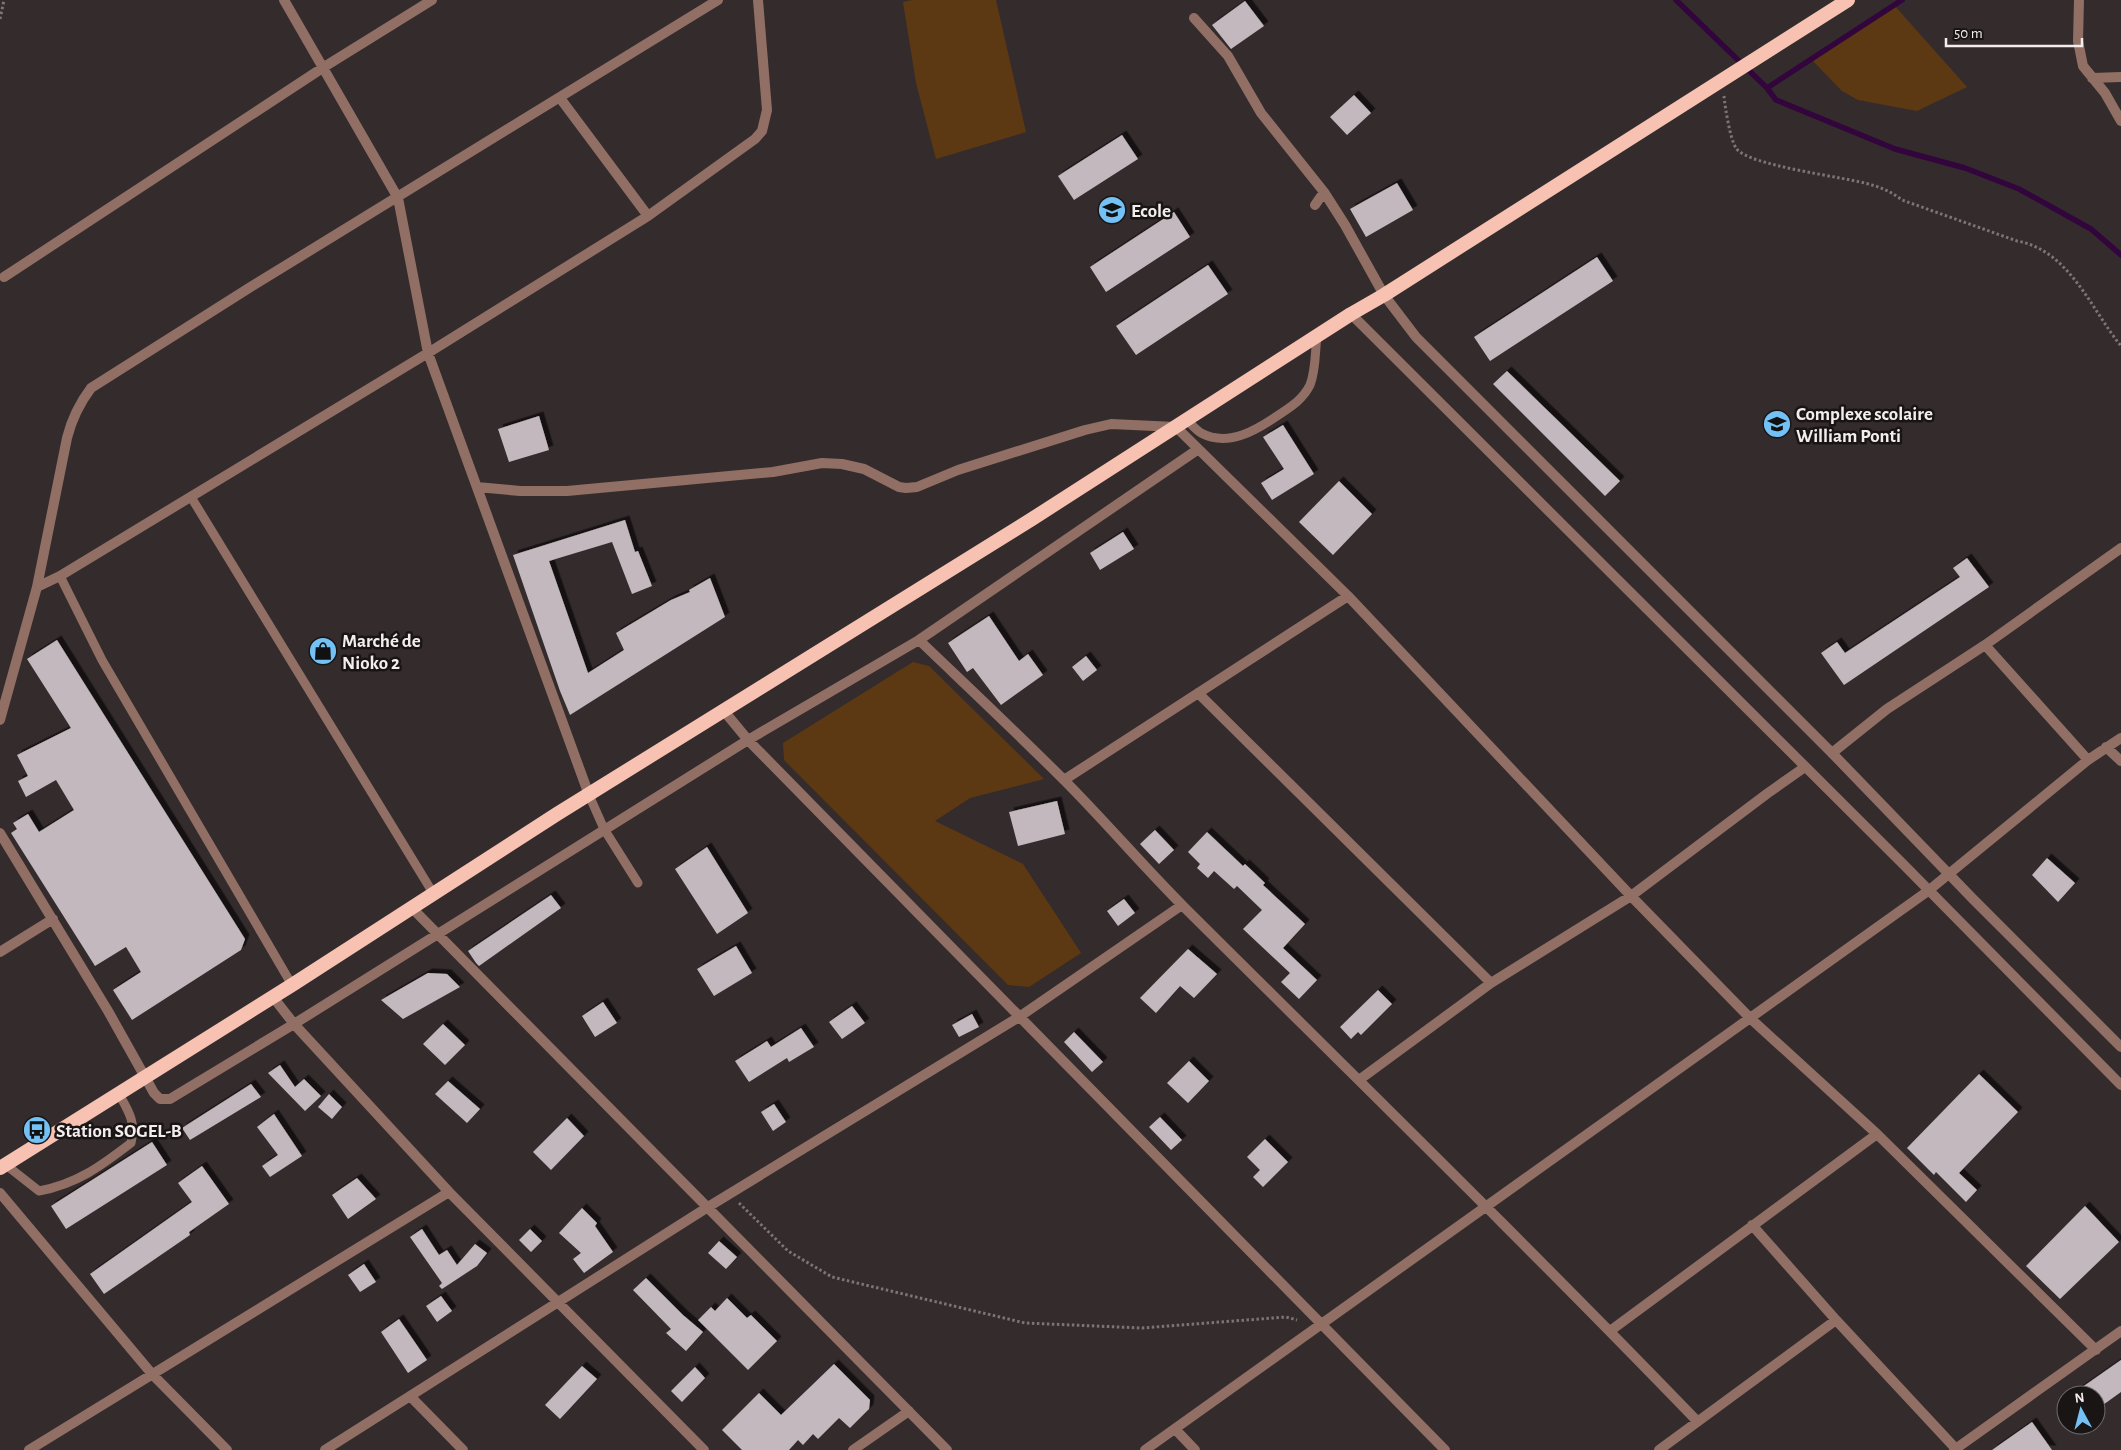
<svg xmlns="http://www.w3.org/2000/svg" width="2121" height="1450" viewBox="0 0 2121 1450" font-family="'Alegreya Sans',sans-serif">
<defs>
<filter id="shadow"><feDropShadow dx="4.5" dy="-4.5" stdDeviation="0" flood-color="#0009"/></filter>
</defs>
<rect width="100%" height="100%" fill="#342b2c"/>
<!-- green -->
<path fill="#5d3913" d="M912,0H996L1026,132L936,159L916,83L903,2Z
M1894,5L1967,87L1917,111L1858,100L1842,91L1811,59Z
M913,662L929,666L1044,779L970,798L935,821L1023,864L1081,953L1029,987L1008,985L784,760L783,743Z"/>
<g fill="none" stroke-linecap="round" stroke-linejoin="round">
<!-- stream -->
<path stroke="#32053d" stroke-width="5.5" d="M1676,0L1767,88L1776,100L1895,149L1965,168L2019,189L2091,229L2121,255
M1767,88L1902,0"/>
</g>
<!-- building -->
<path fill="#c2b8bd" filter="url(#shadow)" d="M1245,1L1264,26L1231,49L1212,25Z
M1354,95L1371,113L1347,135L1330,117Z
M1122,135L1138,159L1074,200L1058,176Z
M1397,183L1413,210L1366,237L1350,209Z
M1174,212L1190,237L1106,292L1090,267Z
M1597,257L1613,281L1490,361L1474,337Z
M1208,265L1228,294L1136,355L1116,326Z
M1507,371L1620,481L1605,496L1493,384Z
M539,416L549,450L509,462L498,429Z
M1283,425L1314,474L1272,500L1261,483L1284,469L1263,437Z
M1339,481L1372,514L1333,555L1299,522Z
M625,520L635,552L638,551L652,586L632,594L612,542L549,561L588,673L624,650L616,633L671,600L690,592L689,590L710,578L725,617L570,715L560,691L513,555Z
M1123,532L1134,549L1100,570L1090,553Z
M1967,558L1989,587L1844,685L1821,653L1837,642L1845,653L1960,577L1953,568Z
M989,616L1019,661L1028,654L1043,675L1001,705L973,668L967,672L948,643Z
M57,640L245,939L241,950L132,1020L113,990L141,972L126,947L95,966L11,833L17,829L13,823L28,814L39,832L74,810L56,780L26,797L18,781L28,776L17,755L71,728L27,659Z
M1086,656L1097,670L1083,681L1072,667Z
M1057,801L1065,834L1018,846L1009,812Z
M1155,830L1174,850L1159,864L1140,844Z
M1207,832L1243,866L1245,864L1265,883L1263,885L1305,924L1283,948L1317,980L1299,999L1281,982L1290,973L1243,929L1262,910L1237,886L1234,889L1214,871L1208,878L1197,868L1200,864L1188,852Z
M707,847L748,913L717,934L675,869Z
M2047,858L2075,883L2058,902L2032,875Z
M551,895L561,908L479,966L476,963L468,951Z
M1124,899L1135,913L1118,926L1107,911Z
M736,946L752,973L714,996L697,969Z
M1188,949L1217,974L1194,998L1180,986L1156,1013L1140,998Z
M428,973L447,974L460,987L403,1019L381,1000Z
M1378,990L1392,1004L1361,1035L1358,1032L1351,1039L1340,1027Z
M603,1002L617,1023L595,1037L582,1016Z
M852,1006L865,1023L842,1039L829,1022Z
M972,1014L979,1027L959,1037L952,1025Z
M443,1024L465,1045L445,1065L423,1044Z
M801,1028L814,1047L789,1062L787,1058L749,1082L735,1061L767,1041L771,1047Z
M1074,1032L1103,1062L1092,1072L1064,1042Z
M1189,1061L1209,1081L1188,1103L1167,1083Z
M280,1065L295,1087L304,1079L321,1096L305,1111L268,1073Z
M1979,1074L2018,1112L1959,1173L1977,1190L1966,1202L1936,1172L1934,1175L1907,1148Z
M448,1081L480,1109L467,1123L435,1094Z
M251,1084L261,1097L190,1140L182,1128Z
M329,1094L342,1107L332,1119L318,1107Z
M774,1104L786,1122L773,1131L761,1112Z
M274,1114L302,1156L270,1177L262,1166L278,1155L257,1127Z
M1160,1117L1182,1140L1171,1150L1149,1127Z
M567,1118L584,1136L551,1170L533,1152Z
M1265,1139L1288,1162L1263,1187L1253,1177L1260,1170L1247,1157Z
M152,1142L167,1165L66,1229L51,1206Z
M202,1166L229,1204L189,1232L190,1235L104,1294L90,1274L192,1202L178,1183Z
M357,1178L376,1199L348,1219L332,1195Z
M2085,1206L2119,1242L2060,1299L2026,1266Z
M582,1208L597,1223L595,1226L613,1252L584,1273L573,1259L581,1253L559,1233Z
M422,1229L439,1255L447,1250L457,1265L475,1244L487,1253L477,1266L442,1289L439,1286L442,1283L410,1237Z
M530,1229L542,1241L531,1252L519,1240Z
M719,1241L737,1257L726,1269L708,1253Z
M364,1264L376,1282L360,1292L348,1275Z
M646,1278L683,1315L703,1332L686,1351L666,1333L671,1329L633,1290Z
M441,1296L452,1311L437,1322L426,1306Z
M727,1298L747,1318L751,1315L777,1341L748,1370L698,1320L711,1307L715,1311Z
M399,1319L427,1360L408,1373L381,1332Z
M2121,1360V1392L2096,1410V1395H2071Z
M834,1364L870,1400L869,1409L850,1428L839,1418L818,1439L813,1434L803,1445L798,1440L789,1450H742L722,1430L759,1393L781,1415Z
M582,1366L597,1379L560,1419L545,1405Z
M695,1367L705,1378L682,1402L671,1391Z
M2032,1422L2052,1450H1992Z"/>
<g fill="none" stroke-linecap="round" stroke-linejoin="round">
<!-- path -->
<path stroke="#7c7475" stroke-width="3" stroke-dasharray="2.5 2.5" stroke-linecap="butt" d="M0,19L4,0
M1724,96C1725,107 1730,139 1736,148C1747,166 1847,177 1872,185C1883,188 1893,193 1902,200L2017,241C2069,250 2091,309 2121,346
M739,1203L788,1251L832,1277L1025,1323L1142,1328L1286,1317L1297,1320"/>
<!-- service -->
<path stroke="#916f64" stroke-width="9" d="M1187,420C1191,424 1196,430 1201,433C1229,448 1258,429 1280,414C1292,406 1303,399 1310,385C1316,370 1315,351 1317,336
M191,497L433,893
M60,576L102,660L292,985
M589,795L604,829L638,883
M6,1165L39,1191C77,1184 101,1166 131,1143C136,1122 129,1112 119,1094"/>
<!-- minor -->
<path stroke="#916f64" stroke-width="10" d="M284,0L398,198L428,353L589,795
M2079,0L2078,41L2083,66L2105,93L2121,121
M1194,18L1228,56L1261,113L1324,192L1345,225L1384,295
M2092,78L2121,77
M560,98L648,216
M1315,205L1324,192
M4,277L324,67L432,0
M477,487L520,491H567L773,472L822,463L842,464L864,469L899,487L906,488L917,487L958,470L1085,430L1111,424L1176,427L1348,596L1631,896L1750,1018L1877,1134L2096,1350
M37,587L60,576L428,353L648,216L755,139L762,131L767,110L758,0
M919,640C967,686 1016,732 1063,779C1104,820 1143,866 1184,907C1356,1078 1529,1247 1697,1421
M1985,645L2088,760
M1198,693L1491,983
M724,711L748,740L1445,1450
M0,720L37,587L67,438C72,418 79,404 91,388L249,288L718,0
M2106,747L2121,761
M1832,753L1887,709L1985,645L2121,548
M1064,780L1348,596
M0,833L108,1011L154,1093L160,1099H170L294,1024L748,740L919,640L1197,450
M411,907L947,1450
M0,952L53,919
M273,997L294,1024L449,1192L704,1450
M1359,1080L1491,983L1631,896L1768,793L1805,767
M0,1193L152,1374L227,1450
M1752,1225L1836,1320L1956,1449
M1610,1331L1877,1134
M410,1396L463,1450
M1175,1429L1195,1450
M29,1450L449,1192
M325,1450L708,1207L1019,1017L1182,905
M853,1450L909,1411
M1145,1450L1928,891L2088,760L2121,738
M1659,1450L1836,1320
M1954,1450L2121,1331"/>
<!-- tertiary -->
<path stroke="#916f64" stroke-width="10" d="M1384,295L1416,337L1832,753L1972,898L2121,1047
M1351,314L1903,864L2121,1085"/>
<!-- trunk -->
<path stroke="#f8c2b2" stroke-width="14" d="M0,1168L292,985L557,814L1032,519L1351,314L1384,295L1848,0"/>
</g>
<!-- icons -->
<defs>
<symbol id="school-disc" viewBox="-11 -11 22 22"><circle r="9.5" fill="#73c1f5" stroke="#191515"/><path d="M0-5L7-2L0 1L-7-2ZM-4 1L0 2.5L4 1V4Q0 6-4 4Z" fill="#111"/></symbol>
<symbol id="shop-disc" viewBox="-11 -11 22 22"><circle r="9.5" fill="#73c1f5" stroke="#191515"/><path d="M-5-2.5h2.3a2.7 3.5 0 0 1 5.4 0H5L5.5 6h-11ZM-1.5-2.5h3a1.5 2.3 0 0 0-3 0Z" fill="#111"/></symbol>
<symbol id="bus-disc" viewBox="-11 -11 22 22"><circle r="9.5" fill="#73c1f5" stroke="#191515"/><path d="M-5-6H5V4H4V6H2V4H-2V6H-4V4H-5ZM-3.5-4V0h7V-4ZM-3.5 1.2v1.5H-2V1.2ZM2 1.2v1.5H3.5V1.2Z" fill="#111"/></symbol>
</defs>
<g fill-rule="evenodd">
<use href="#school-disc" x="1096" y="194" width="32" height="32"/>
<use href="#school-disc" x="1761" y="408" width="32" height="32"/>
<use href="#shop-disc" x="307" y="635" width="32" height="32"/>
<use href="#bus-disc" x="21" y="1114" width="32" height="32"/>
</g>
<g text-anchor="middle" stroke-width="5" stroke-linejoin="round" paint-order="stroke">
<!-- poi labels -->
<g font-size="19" font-weight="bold" fill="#f3edee" stroke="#191515" text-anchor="start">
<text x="1131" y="217">Ecole</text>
<text x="1796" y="420">Complexe scolaire<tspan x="1796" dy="22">William Ponti</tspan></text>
<text x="342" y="647">Marché de<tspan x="342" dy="22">Nioko 2</tspan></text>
<text x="56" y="1137">Station SOGEL-B</text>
</g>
</g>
<!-- north arrow -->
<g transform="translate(2081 1410) rotate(353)"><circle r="24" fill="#191515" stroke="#706b6c"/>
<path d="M0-4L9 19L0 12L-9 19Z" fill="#73c1f5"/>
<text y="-8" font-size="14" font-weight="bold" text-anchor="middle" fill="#f3edee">N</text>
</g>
<!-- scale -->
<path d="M1946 38v8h136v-8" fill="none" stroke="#f3edee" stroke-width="2.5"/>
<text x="1954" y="38" font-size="15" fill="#f3edee" stroke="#191515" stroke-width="4" paint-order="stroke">50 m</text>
</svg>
